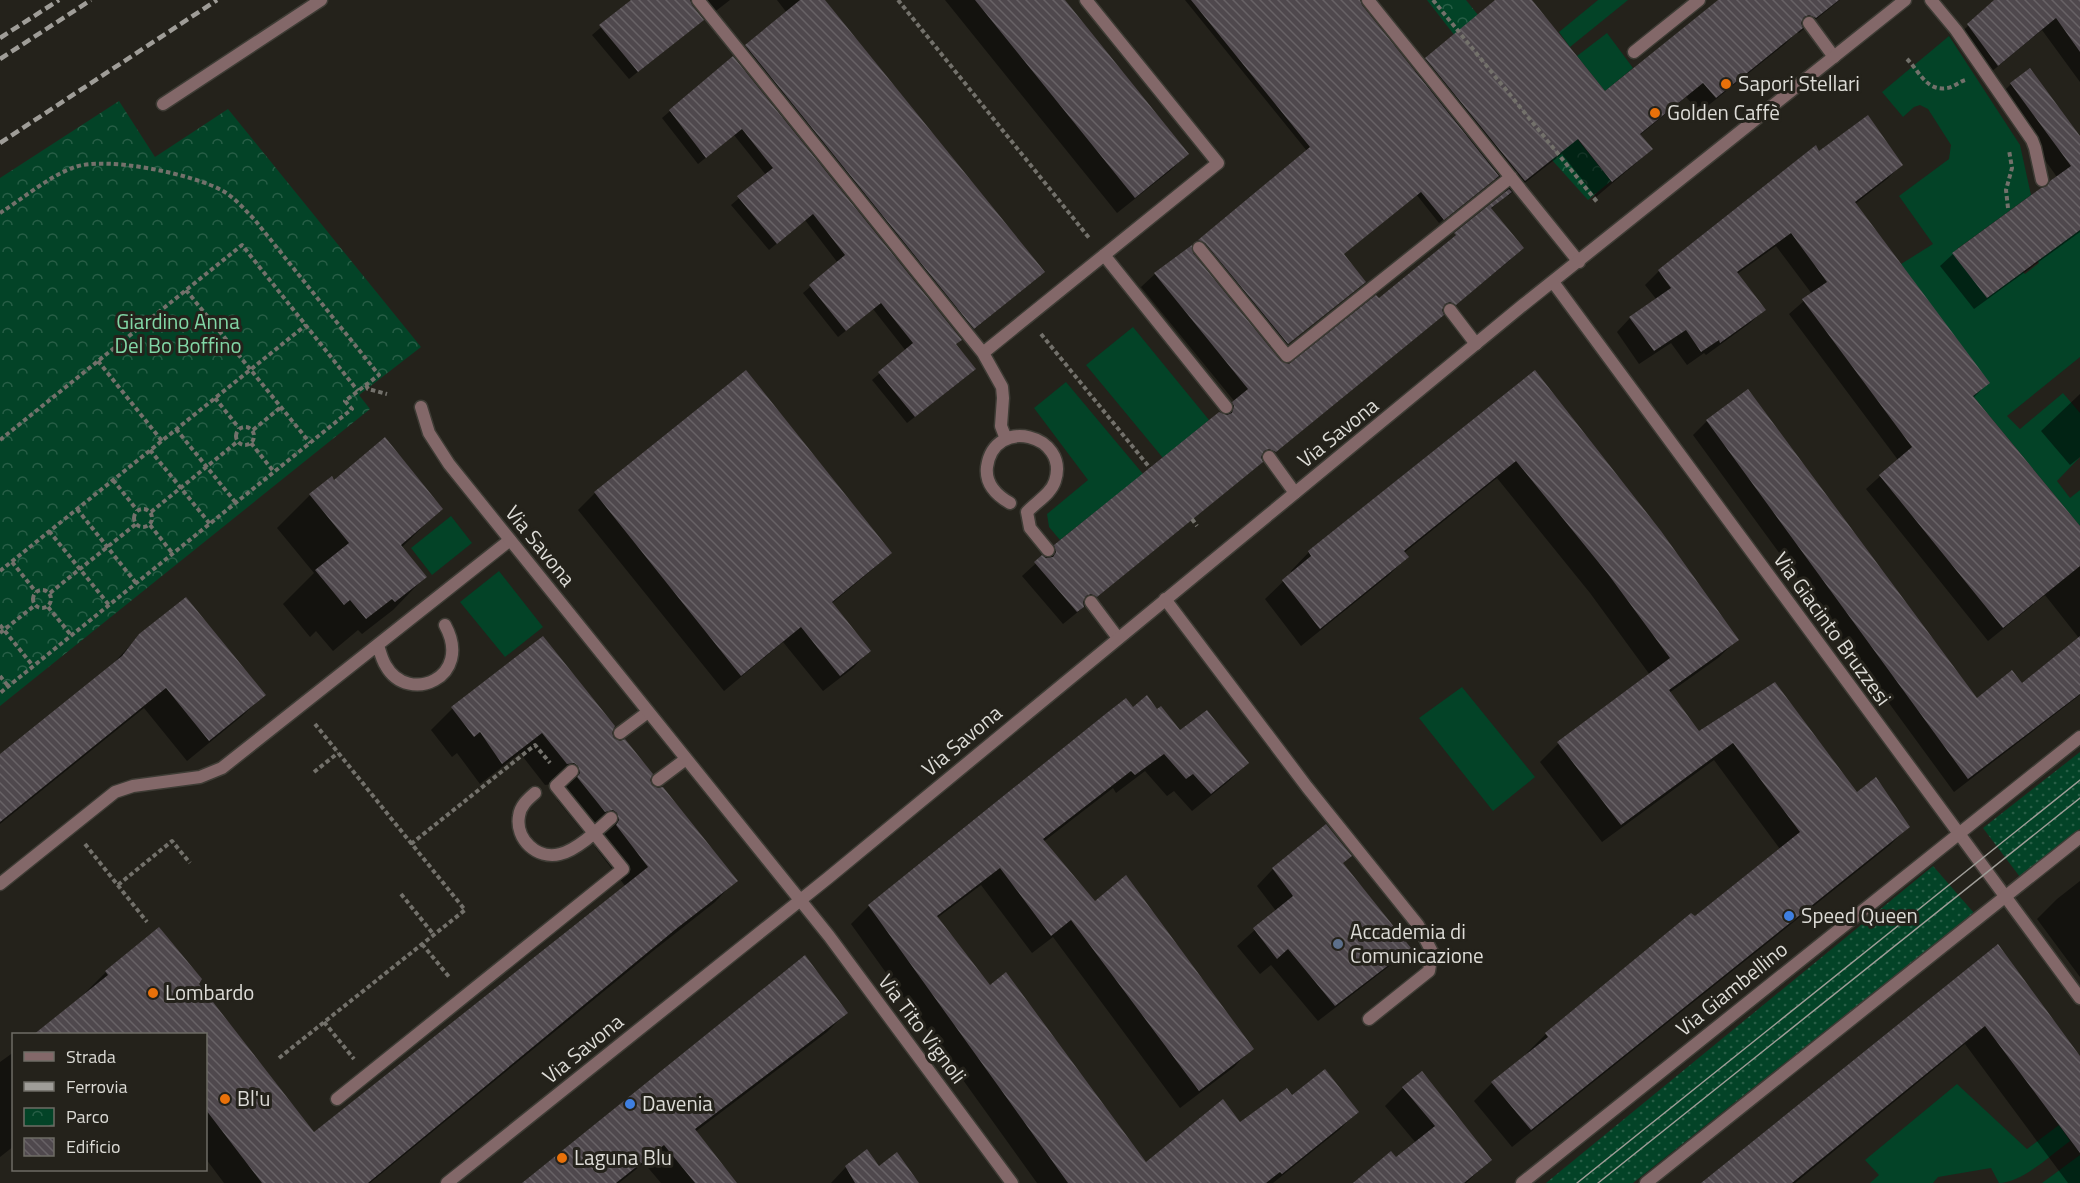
<svg xmlns="http://www.w3.org/2000/svg" width="2080" height="1183" viewBox="0 0 2080 1183" font-family="'Titillium Web',sans-serif">
<defs>
<pattern id="park-crowns" width="20" height="18" patternUnits="userSpaceOnUse" patternTransform="scale(1.5)"><rect width="20" height="18" fill="#034327"/><path d="M2 6a3 3 0 1 1 6 0M12 15a3 3 0 1 1 6 0" fill="none" stroke="#275e46"/></pattern>
<pattern id="garden-dots" width="8" height="8" patternUnits="userSpaceOnUse" patternTransform="scale(1.5)"><rect width="8" height="8" fill="#034327"/><path d="M2 2h.1M6 6h.1" fill="none" stroke="#275e46" stroke-width="1.8" stroke-linecap="round"/></pattern>
<pattern id="building-back-hatch" width="6" height="6" patternUnits="userSpaceOnUse" patternTransform="scale(1.5)"><rect width="6" height="6" fill="#4f484d"/><path d="M-1 5l2 2M0 0l6 6M5-1l2 2" fill="none" stroke="#686266"/></pattern>
</defs>
<rect width="100%" height="100%" fill="#24221b"/>
<!-- grass -->
<path fill="#034327" d="M1598,0H1628L1570,47L1559,32Z
M1607,33L1633,68L1605,91L1577,56Z
M1949,36L2020,145L2031,195L1957,249L1974,272L2022,271L2025,274L2039,263L2033,255L2080,230V357L2007,416L2020,429L2063,393L2080,413V457L2057,481L2070,498L2080,490V526L1973,396L1901,264L1933,244L1899,196L1949,159L1951,145L1928,109L1920,105L1914,107L1903,117L1882,92Z
M1133,327L1209,420L1163,458L1086,365Z
M1066,382L1143,474L1060,540L1049,527L1047,514L1088,480L1034,408Z
M451,516L472,543L432,575L411,548Z
M499,571L543,627L505,657L460,602Z
M1462,687L1535,777L1493,811L1419,718Z
M1957,1084L2027,1149L2059,1125L2070,1141C2052,1154 2022,1183 1999,1183L1991,1168L1938,1177L1933,1183H1870L1879,1175L1865,1160Z
M2080,1155V1183H2042Z"/>
<!-- park -->
<path fill="url(#park-crowns)" d="M1427,0H1466L1611,181L1588,200L1552,160Z
M119,101L155,157L228,109L421,347L359,395L370,409L0,706V178Z"/>
<!-- garden -->
<path fill="url(#garden-dots)" d="M2080,752V829L2020,877L1983,828Z
M1933,866L1974,913L1633,1183H1546Z"/>
<!-- shadow -->
<path fill="#0007" d="M633,0H730L708,17L693,0L687,1L702,20L629,79L592,35Z
M777,0H823L1043,272L966,336L738,55L787,13Z
M945,0H1063L1187,154L1171,170L1117,213Z
M1185,0H1359L1360,6L1413,72L1426,59L1498,0H1529L1604,93L1720,0H1840L1799,33L1797,32L1785,44L1700,112L1686,97L1640,135L1651,149L1635,164L1596,197L1562,154L1508,196L1507,194L1490,210L1522,248L1509,261L1063,624L1022,576L1055,546L1222,415L1235,402L1141,287L1155,274L1190,247L1191,254L1280,363L1289,366L1378,300L1506,193L1495,178L1439,223L1416,194L1342,254L1360,286L1284,347L1196,244L1307,151Z
M1996,0H2080V82L2042,30L1985,77L1955,38Z
M732,58L954,345L967,376L907,423L872,380L906,351L873,309L838,337L803,293L838,263L805,220L769,250L731,205L766,175L734,135L698,164L662,118Z
M2011,84L2080,139V232L1974,309L1940,266L1953,254L2045,189L2057,177L1999,96Z
M1819,153L1901,165L1887,179L1855,204L1988,383L1973,398L2080,528V695L1954,792L1693,435L1707,421L1977,700L2021,685L2079,638L2045,595L1988,641L1866,489L1898,460L1789,314L1812,294L1776,246L1737,274L1764,310L1750,323L1706,355L1704,353L1687,365L1671,343L1639,364L1617,332L1630,318L1657,300L1645,285L1659,271Z
M1534,372L1737,640L1718,658L1669,693L1699,733L1775,685L1856,794L1908,827L1890,845L1512,1147L1474,1101L1492,1083L1528,1054L1527,1053L1546,1034L1691,915L1694,918L1780,849L1714,760L1602,842L1540,762L1558,744L1650,675L1590,593L1497,478L1404,553L1407,557L1389,575L1301,646L1265,599L1292,573L1291,571L1309,552Z
M2080,394V457L2070,465L2041,431Z
M334,482L441,509L402,547L425,577L393,610L362,634L358,630L333,651L316,631L310,637L283,604L314,573L277,528L310,495Z
M595,493L890,552L873,569L831,604L869,651L853,668L823,691L783,642L724,691L578,510Z
M140,635L264,695L242,716L187,761L144,708L0,824V756L109,668Z
M543,638L610,733L648,780L651,787L736,880L715,902L653,951L370,1183H224L206,1159V1034L84,994L106,972L197,984L314,1134L626,887L595,847L598,843L591,831L584,833L557,800L559,796L552,784L545,785L520,753L480,784L457,753L452,757L431,730L452,709Z
M1133,709L1157,711L1180,732L1247,763L1229,781L1192,811L1174,791L1167,796L1145,771L1116,793L1113,788L1043,842L1094,903L1252,1048L1234,1067L1180,1108L1053,937L1032,953L981,885L937,918L990,987L1146,1164L1240,1124L1291,1097L1357,1112L1339,1130L1273,1183H1037L851,924L869,906Z
M1342,864L1409,948L1392,964L1318,1021L1271,965L1260,974L1237,946L1276,911L1257,886L1273,869Z
M2080,881V977L2037,919L2057,899Z
M1997,947L2080,1059V1183H2068L1965,1044L1795,1183H1703Z
M846,1013L827,1032L695,1132L734,1183H661L644,1163L619,1183H526Z
M14,1052V1146L0,1157V1062Z
M1403,1088L1490,1160L1466,1183H1355L1396,1159L1416,1143L1385,1106Z
M846,1167L878,1168L917,1183H831Z"/>
<!-- building -->
<path fill="url(#building-back-hatch)" d="M631,0H690L692,5L704,20L638,72L599,25Z
M800,0H825L1045,272L974,329L745,45Z
M975,0H1065L1189,154L1135,198Z
M1191,0H1360L1362,5L1499,176L1444,220L1421,192L1344,254L1366,282L1288,344L1205,243L1198,240L1310,147Z
M1495,0H1532L1605,91L1718,0H1839L1816,18L1809,15L1804,17L1801,23L1803,28L1716,98L1703,83L1640,134L1653,149L1612,182L1578,139L1525,181L1425,58Z
M1994,0H2080V52L2056,18L1998,66L1967,24Z
M733,56L962,340L956,344L976,369L915,417L878,372L913,343L881,303L846,331L809,285L845,255L813,214L777,244L737,196L773,168L742,129L706,158L669,110Z
M2030,68L2080,136V230L1987,298L1952,253L2041,188L2047,186L2050,181L2071,166L2010,83Z
M1868,115L1903,165L1855,202L1990,383L1973,396L2080,526V566L2003,628L1879,475L1912,447L1802,299L1827,282L1791,233L1737,272L1766,310L1720,343L1719,340L1701,352L1686,330L1654,351L1629,317L1671,288L1658,270L1816,145L1819,151Z
M1509,189L1512,192L1491,208L1524,248L1456,305L1450,302L1445,304L1442,310L1444,315L1276,452L1269,449L1264,451L1261,457L1263,462L1097,597L1091,594L1086,596L1083,602L1084,607L1077,612L1034,562L1042,555L1046,558L1053,557L1056,552L1054,545L1219,412L1227,415L1232,413L1234,406L1232,402L1248,389L1154,273L1192,245L1193,253L1281,361L1289,364L1376,295L1379,298L1456,235L1454,233Z
M746,370L892,553L832,602L871,651L840,676L801,627L741,676L594,492Z
M1535,370L1661,531L1739,640L1669,690L1699,731L1775,682L1857,792L1876,777L1910,827L1531,1130L1491,1082L1548,1037L1545,1033L1691,913L1695,916L1800,832L1733,743L1621,825L1557,742L1670,658L1608,574L1516,461L1404,551L1409,557L1320,629L1282,580L1311,556L1308,551Z
M1748,389L1977,698L2012,670L2022,683L2080,636V694L1968,779L1706,420Z
M385,437L443,509L401,545L427,577L395,602L392,599L366,619L350,600L344,605L315,570L349,543L309,494L332,476L334,480Z
M186,597L266,695L209,741L166,688L0,822V754L122,656L139,634Z
M543,636L615,726L612,733L614,738L620,741L625,739L653,774L650,780L652,785L658,788L663,787L738,881L676,929L368,1183H262L206,1110V1035H33L108,975L105,971L159,927L202,979L199,984L314,1132L648,867L616,825L619,820L617,813L613,810L605,812L577,777L580,773L578,766L574,763L567,764L542,733L502,764L480,732L474,737L451,707Z
M1147,695L1157,709L1161,706L1180,730L1207,710L1249,763L1211,794L1193,774L1186,779L1164,754L1135,775L1131,771L1043,839L1095,901L1126,875L1254,1049L1199,1091L1071,920L1051,936L1000,868L937,916L990,985L1006,972L1146,1162L1223,1099L1240,1122L1287,1088L1292,1095L1325,1069L1359,1112L1282,1174L1280,1172L1266,1183H1068L868,905L1108,712L1126,698L1133,707Z
M1326,824L1352,856L1343,863L1411,948L1335,1006L1288,949L1277,959L1253,928L1293,896L1272,868Z
M1998,944L2080,1056V1153L1985,1026L1792,1183H1701Z
M805,955L848,1013L695,1129L737,1183H695L664,1145L616,1183H522Z
M1422,1071L1492,1160L1464,1183H1353L1391,1151L1396,1157L1435,1126L1402,1087Z
M867,1149L879,1166L897,1152L919,1183H855L845,1166Z"/>
<g fill="none" stroke-linecap="round" stroke-linejoin="round">
<defs>
<path id="service" d="M698,0L983,353L1002,387L1003,398L1001,426L1006,439
M1368,0L1579,262
M1931,0L1956,30L2032,140L2035,148L2042,180
M1809,23L1834,57
M1634,52L1699,0
M163,104L321,0
M1199,248L1287,356L1511,177
M1104,255L1226,407
M1450,310L1476,344
M983,353L1218,163L1086,0
M1269,457L1295,493
M1010,503C996,495 985,484 987,467C994,415 1070,435 1055,481C1051,494 1036,502 1027,512L1030,528L1048,550
M1165,599L1307,787L1418,925L1432,952L1429,971L1369,1019
M1091,602L1118,638
M378,645C380,652 382,660 386,666C408,705 474,678 445,625
M620,733L648,712
M658,780L686,759
M535,793C528,799 520,806 519,816C515,839 537,860 560,854C577,850 598,830 611,818
M0,884L115,792L133,786L200,777L222,768L510,540
M337,1099L623,869L556,786L572,771"/>
<path id="minor" d="M1553,282L2080,998
M421,407L429,433L449,464L829,936L1012,1183
M447,1183L828,878L1523,305L1905,0"/>
<path id="tertiary" d="M1522,1183L2080,737
M1646,1183L2080,837"/>
</defs>
<!-- service casing -->
<use href="#service" stroke="#3e3c35" stroke-width="15"/>
<!-- minor casing -->
<use href="#minor" stroke="#3e3c35" stroke-width="15"/>
<!-- tertiary casing -->
<use href="#tertiary" stroke="#3e3c35" stroke-width="15"/>
<!-- path -->
<path stroke="#73716b" stroke-width="4" stroke-dasharray="4.5 3" stroke-linecap="butt" d="M898,0L1090,239
M1433,0L1598,203
M1907,59C1919,71 1927,92 1947,88C1954,87 1959,82 1965,80
M2008,208L2006,190L2012,168L2009,150
M0,213C22,199 51,175 75,167C107,156 193,174 223,191C235,198 244,209 254,219L379,375L345,401L352,409L0,693
M186,290L310,443
M1041,334L1150,468
M98,361L162,441
M366,385L368,389L387,394
M215,398L239,428
M236 436a9 9 0 1 1 18 0a9 9 0 1 1-18 0Z
M176,429L236,503
M253,430L281,407
M0,440L242,245L358,391
M251,443L274,472
M150,450L210,524
M113,480L137,510
M134 518a9 9 0 1 1 18 0a9 9 0 1 1-18 0Z
M77,509L136,583
M151,512L237,442
M1192,519L1197,526
M150,525L173,554
M49,531L109,605
M12,562L36,592
M0,571L306,325
M33 599a9 9 0 1 1 18 0a9 9 0 1 1-18 0Z
M50,593L136,524
M48,607L71,635
M0,625L33,666
M0,633L34,606
M0,676L8,686
M314,772L338,753
M85,844L147,922
M411,844L535,745L550,763
M118,885L172,841L190,863
M401,894L434,935
M422,944L450,978
M324,1022L354,1059
M279,1058L465,910L315,724"/>
<!-- service -->
<use href="#service" stroke="#836869" stroke-width="12"/>
<!-- minor -->
<use href="#minor" stroke="#836869" stroke-width="12"/>
<!-- tertiary -->
<use href="#tertiary" stroke="#836869" stroke-width="12"/>
<!-- tram -->
<path stroke="#9f9d98" stroke-width="1.5" d="M1577,1183L2080,780
M1598,1183L2080,798"/>
<!-- rail -->
<path stroke="#9f9d98" stroke-width="4.5" stroke-dasharray="9 4.5" stroke-linecap="butt" d="M0,38L59,0
M0,59L91,0
M0,143L217,0"/>
</g>
<!-- markers -->
<g fill="#e8710a" stroke="#24221b" stroke-width="2">
<circle cx="1726" cy="84" r="6"/>
<circle cx="1655" cy="113" r="6"/>
<circle cx="153" cy="993" r="6"/>
<circle cx="225" cy="1099" r="6"/>
<circle cx="562" cy="1158" r="6"/>
</g>
<g fill="#3f7fe0" stroke="#24221b" stroke-width="2">
<circle cx="1789" cy="916" r="6"/>
<circle cx="630" cy="1104" r="6"/>
</g>
<circle fill="#5c6f8a" stroke="#24221b" stroke-width="2" cx="1338" cy="944" r="6"/>
<g text-anchor="middle" stroke-width="6" stroke-linejoin="round" paint-order="stroke">
<!-- poi labels -->
<g font-size="21" fill="#dcdbd6" stroke="#24221b" text-anchor="start">
<text x="1738" y="91">Sapori Stellari</text>
<text x="1667" y="120">Golden Caffè</text>
<text x="1801" y="923">Speed Queen</text>
<text x="1350" y="939">Accademia di<tspan x="1350" dy="24">Comunicazione</tspan></text>
<text x="165" y="1000">Lombardo</text>
<text x="237" y="1106">Bl'u</text>
<text x="642" y="1111">Davenia</text>
<text x="574" y="1165">Laguna Blu</text>
</g>
<!-- park labels -->
<g font-size="21" fill="#82d7a6" stroke="#24221b">
<text x="178" y="329">Giardino Anna<tspan x="178" dy="24">Del Bo Boffino</tspan></text>
</g>
<!-- street labels -->
<g font-size="21" fill="#dcdbd6" stroke="#24221b">
<text transform="translate(1338 433) rotate(-39)" y="7">Via Savona</text>
<text transform="translate(540 546) rotate(51)" y="7">Via Savona</text>
<text transform="translate(1832 629) rotate(54)" y="7">Via Giacinto Bruzzesi</text>
<text transform="translate(962 741) rotate(-40)" y="7">Via Savona</text>
<text transform="translate(1732 989) rotate(-39)" y="7">Via Giambellino</text>
<text transform="translate(922 1029) rotate(53)" y="7">Via Tito Vignoli</text>
<text transform="translate(583 1049) rotate(-39)" y="7">Via Savona</text>
</g>
</g>
<!-- legend -->
<rect x="12" y="1033" width="195" height="138" fill="#24221b" stroke="#6e6c66" stroke-width="1.5"/>
<rect x="24" y="1052" width="30" height="9" fill="#836869" stroke="#6e6c66" stroke-width="1.5"/>
<text x="66" y="1063" font-size="18" fill="#dcdbd6">Strada</text>
<rect x="24" y="1082" width="30" height="9" fill="#9f9d98" stroke="#6e6c66" stroke-width="1.5"/>
<text x="66" y="1093" font-size="18" fill="#dcdbd6">Ferrovia</text>
<rect x="24" y="1108" width="30" height="18" fill="url(#park-crowns)" stroke="#6e6c66" stroke-width="1.5"/>
<text x="66" y="1123" font-size="18" fill="#dcdbd6">Parco</text>
<rect x="24" y="1138" width="30" height="18" fill="url(#building-back-hatch)" stroke="#6e6c66" stroke-width="1.5"/>
<text x="66" y="1153" font-size="18" fill="#dcdbd6">Edificio</text>
</svg>
